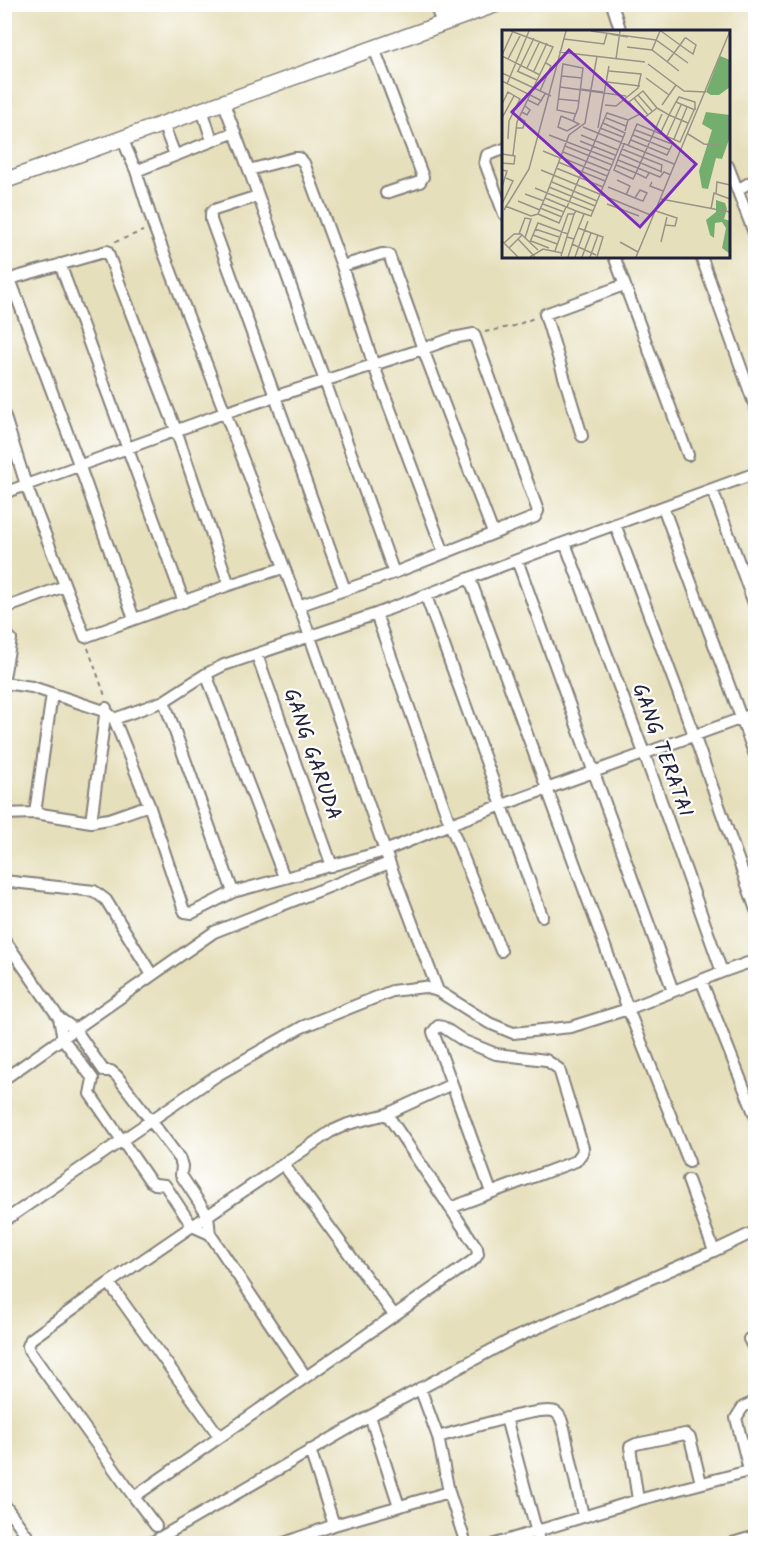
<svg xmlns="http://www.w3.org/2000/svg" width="760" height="1548" viewBox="0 0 760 1548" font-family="Kalam,sans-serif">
<rect width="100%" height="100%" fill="#fff"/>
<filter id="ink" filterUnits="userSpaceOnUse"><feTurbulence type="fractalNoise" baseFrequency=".0167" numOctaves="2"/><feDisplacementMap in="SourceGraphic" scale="12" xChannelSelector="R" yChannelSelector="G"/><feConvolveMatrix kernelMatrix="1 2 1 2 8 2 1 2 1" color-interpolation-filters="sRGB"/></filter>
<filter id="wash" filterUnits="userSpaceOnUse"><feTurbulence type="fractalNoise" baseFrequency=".008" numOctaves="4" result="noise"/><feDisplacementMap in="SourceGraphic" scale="24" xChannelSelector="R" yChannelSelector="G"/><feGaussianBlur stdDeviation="1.35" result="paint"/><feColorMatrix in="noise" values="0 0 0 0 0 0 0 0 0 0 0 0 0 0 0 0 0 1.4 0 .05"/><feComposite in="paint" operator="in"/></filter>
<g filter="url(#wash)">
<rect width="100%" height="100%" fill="#e6dfbb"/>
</g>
<g filter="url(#ink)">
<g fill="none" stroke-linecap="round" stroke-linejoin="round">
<defs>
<path id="minor" d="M434,4L443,24
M612,4L621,32
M374,48L423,177L420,182L386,193
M223,101L249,170L294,158H299L304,163L342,266L374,366L444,553
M202,109L212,141
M163,124L175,155
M122,138L136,171L154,227L302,614L385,851L438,991
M504,149L487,155L485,163L504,214
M728,166L756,238
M249,170L394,573
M136,171L235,132
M737,190L756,179
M258,196L214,210L211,213V220L345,590
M614,256L688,455
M701,256L756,409
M60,264L184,602
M10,279L107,251L176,430L229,585
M5,280L10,279L80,467L134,619
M4,414L26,485L85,637L229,585L283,568
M582,436L545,314L624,285
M712,489L756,609
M4,493L224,413L423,349L389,255L382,254L342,266
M663,507L756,758
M615,524L694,735L756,910
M565,543L644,753L722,972
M517,560L673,991
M470,579L628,1009L689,1162
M426,596L542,916
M4,603L8,607L65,586
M298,606L394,573L535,517L538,511L474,334L453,338L423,349L493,533
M376,614L450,824L501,951
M4,632L11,639L4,677
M257,655L332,866
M4,683L32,687L107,712L114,719L164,701L206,674
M164,701L233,892
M114,719L149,805L183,908L185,912L192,913L233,892L385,851L450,824L756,713
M35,813L52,694
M4,814L35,813L91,822L109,819L149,805
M91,822L106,708
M284,877L206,674L224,665L376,614L517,560L756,473
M4,881L94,891L106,900L152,975
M4,939L59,1018L75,1029L104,1071H111L117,1076L180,1159L182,1166L181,1175L208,1216L210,1234L306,1377
M701,980L756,1118
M59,1018L63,1039L93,1079L90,1094L150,1181L155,1184L165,1185L192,1226L210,1234
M4,1079L214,932L389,863
M387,1114L477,1248L478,1254L475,1259L134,1497L29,1350L28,1346L31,1339L109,1283L330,1132L348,1124L387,1114L452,1084L491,1192
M283,1164L394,1315
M688,1180L714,1251
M450,1208L576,1161L582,1153L583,1148L559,1069L546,1060L496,1054L464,1041L443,1027L438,1026L433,1032L452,1084
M4,1221L216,1076L302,1027L392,991L424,987L438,991L489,1023L513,1033L571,1027L628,1009L722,972L756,960
M109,1283L219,1436
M749,1339L756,1353
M420,1388L438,1437L449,1492L466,1544
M370,1416L399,1506
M506,1418L540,1544
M438,1437C456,1432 543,1405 555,1412C561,1415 562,1422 564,1428L583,1516
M310,1450L334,1525
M749,1470L736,1418L743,1407L756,1401
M134,1497L156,1526
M638,1500L630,1447L636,1444L685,1434L690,1438L701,1483
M4,1504L33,1544
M149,1544L379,1411L512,1339L714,1251L756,1231
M281,1544L334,1525L449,1492
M495,1544L638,1500L756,1469
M729,1544L756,1536"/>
<path id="secondary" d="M4,181L497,4"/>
</defs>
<!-- minor casing -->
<use href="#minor" stroke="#84807b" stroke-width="14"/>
<!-- secondary casing -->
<use href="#secondary" stroke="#84807b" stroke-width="18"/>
<!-- path -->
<path stroke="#84807b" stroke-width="2" stroke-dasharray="4.5 4.5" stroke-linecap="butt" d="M115,242L143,231
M485,332L514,326L534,318
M88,648L105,696"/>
<!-- minor -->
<use href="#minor" stroke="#fff" stroke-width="10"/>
<!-- secondary -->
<use href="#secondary" stroke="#fff" stroke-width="15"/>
</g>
</g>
<g text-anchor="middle" stroke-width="4.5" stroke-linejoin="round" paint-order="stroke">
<!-- street labels -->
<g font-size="21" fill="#22223b" stroke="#fff">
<text transform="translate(663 750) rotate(70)" y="7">GANG TERATAI</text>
<text transform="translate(313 754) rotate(71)" y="7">GANG GARUDA</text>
</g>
</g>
<!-- overview -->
<g transform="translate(502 30)">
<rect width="228" height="228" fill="#e6dfbb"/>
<path d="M218,26L228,30V57L217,65H209L204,62ZM204,82L228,85V107L220,129L214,128L206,159L200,158L197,141L210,100L200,94ZM214,170L223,173L225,179L222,189L228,191V224L220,218L224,198L220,192L213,193L212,208L208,205L204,190L214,182Z" fill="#74ae6e"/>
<path fill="none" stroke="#989388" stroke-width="1.5" d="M9,1L51,17L15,92L11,125M89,1L154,10L186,33M159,1L178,15L191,24L194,15L184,8H183L178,15L172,23L165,32M107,4L126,7M62,9L102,14L105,3M125,17L150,20L177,41M150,20L158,1M57,22L143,32M0,25L11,1M0,26L38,45M6,29L19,4M114,29L118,1M146,34L182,61L204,62M25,38L38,11M15,41L35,50M16,41L32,8M32,41L45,13M0,43L49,66M60,46L80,48M144,48L167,65M0,51L40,71M105,52L138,56M5,54L27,1M58,57L124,66M78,59L101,62M38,61L49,36L44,33M136,65L150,81M132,68L146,85M56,69L77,71M26,70L36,75L43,64M174,72L177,67L193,72V80M0,74L6,62L18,69L7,91L6,109M103,75L114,76L136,58L139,44L107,41M160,75L174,55M155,78L167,85L174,72L193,80M20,82L25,85L28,80L23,76M59,86L71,91L76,78L81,38L61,34L55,80L74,84M59,86L56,97L65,101L77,94L71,91M0,88L12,66M104,88L124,96M81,97L172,134M14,98H21L23,91L17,87M96,98L107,36M98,98L121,107M133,100L170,114M123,101L126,90L138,84L127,72L141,61L155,78L142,88L138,84M158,104L167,85L186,93M186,104L202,114L221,116M47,105L112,130M79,105L116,120M131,105L168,120M165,106L179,75M172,109L185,77M129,110L165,125L170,115M78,111L113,125M63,116L110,135M126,116L135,94L178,112L192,80M120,119L160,135L159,141M41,121L58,128M61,122L108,141M0,124L13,126L12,134L0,133M118,124L160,142M58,127L105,146M116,130L158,147L162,142L169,145M56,132L103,151M114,135L134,143L131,149L112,140L118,124L122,114M54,138L101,157M0,140L5,141L0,157M39,140L151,186M147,143L144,148L134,143L160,84M115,150L128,156L124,165M50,152L95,171M150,152L148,156L161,161M47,157L93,176M106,157L133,168L138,170L141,171L145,163L138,160L133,168M33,158L45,163L67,105L83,93L95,26M214,163L215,152L228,155M23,164L42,171M43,168L74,181M159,169L228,182M16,171L38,180M0,174L11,151L4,148M41,174L62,182M105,174L137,186M3,176L29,186L36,184M64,177L57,193L36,184L45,163L91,181M65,177L105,83L126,90M38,178L60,187M209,179L212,163L228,169M2,180L27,139L64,1M154,181L175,188L173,196L163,195M72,184L74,181L89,186L123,103L101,93M76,198L101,207L95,227M33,199L57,207M17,204L23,188L29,189L23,208M31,205L55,214M65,207L72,209L82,184M16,209L33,227M0,211L16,227M29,211L47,218M28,212L36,193L66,204M118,212L136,222M159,212L165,187M2,213L12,204H19L36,220M70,214L94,225M7,218L20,205M53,221L66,184H72L59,226M28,227L41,219L60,223M66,227L72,209M73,227L86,191M80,227L89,203M88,227L96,205M134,227L228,1"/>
<path fill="#7b2cbf" fill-opacity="0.15" stroke="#7b2cbf" stroke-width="3" d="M67,20L194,134L138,197L10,82Z"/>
<rect width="228" height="228" fill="none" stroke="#22223b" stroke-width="3"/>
</g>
<!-- margin -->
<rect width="760" height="1548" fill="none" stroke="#fff" stroke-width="24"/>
</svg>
